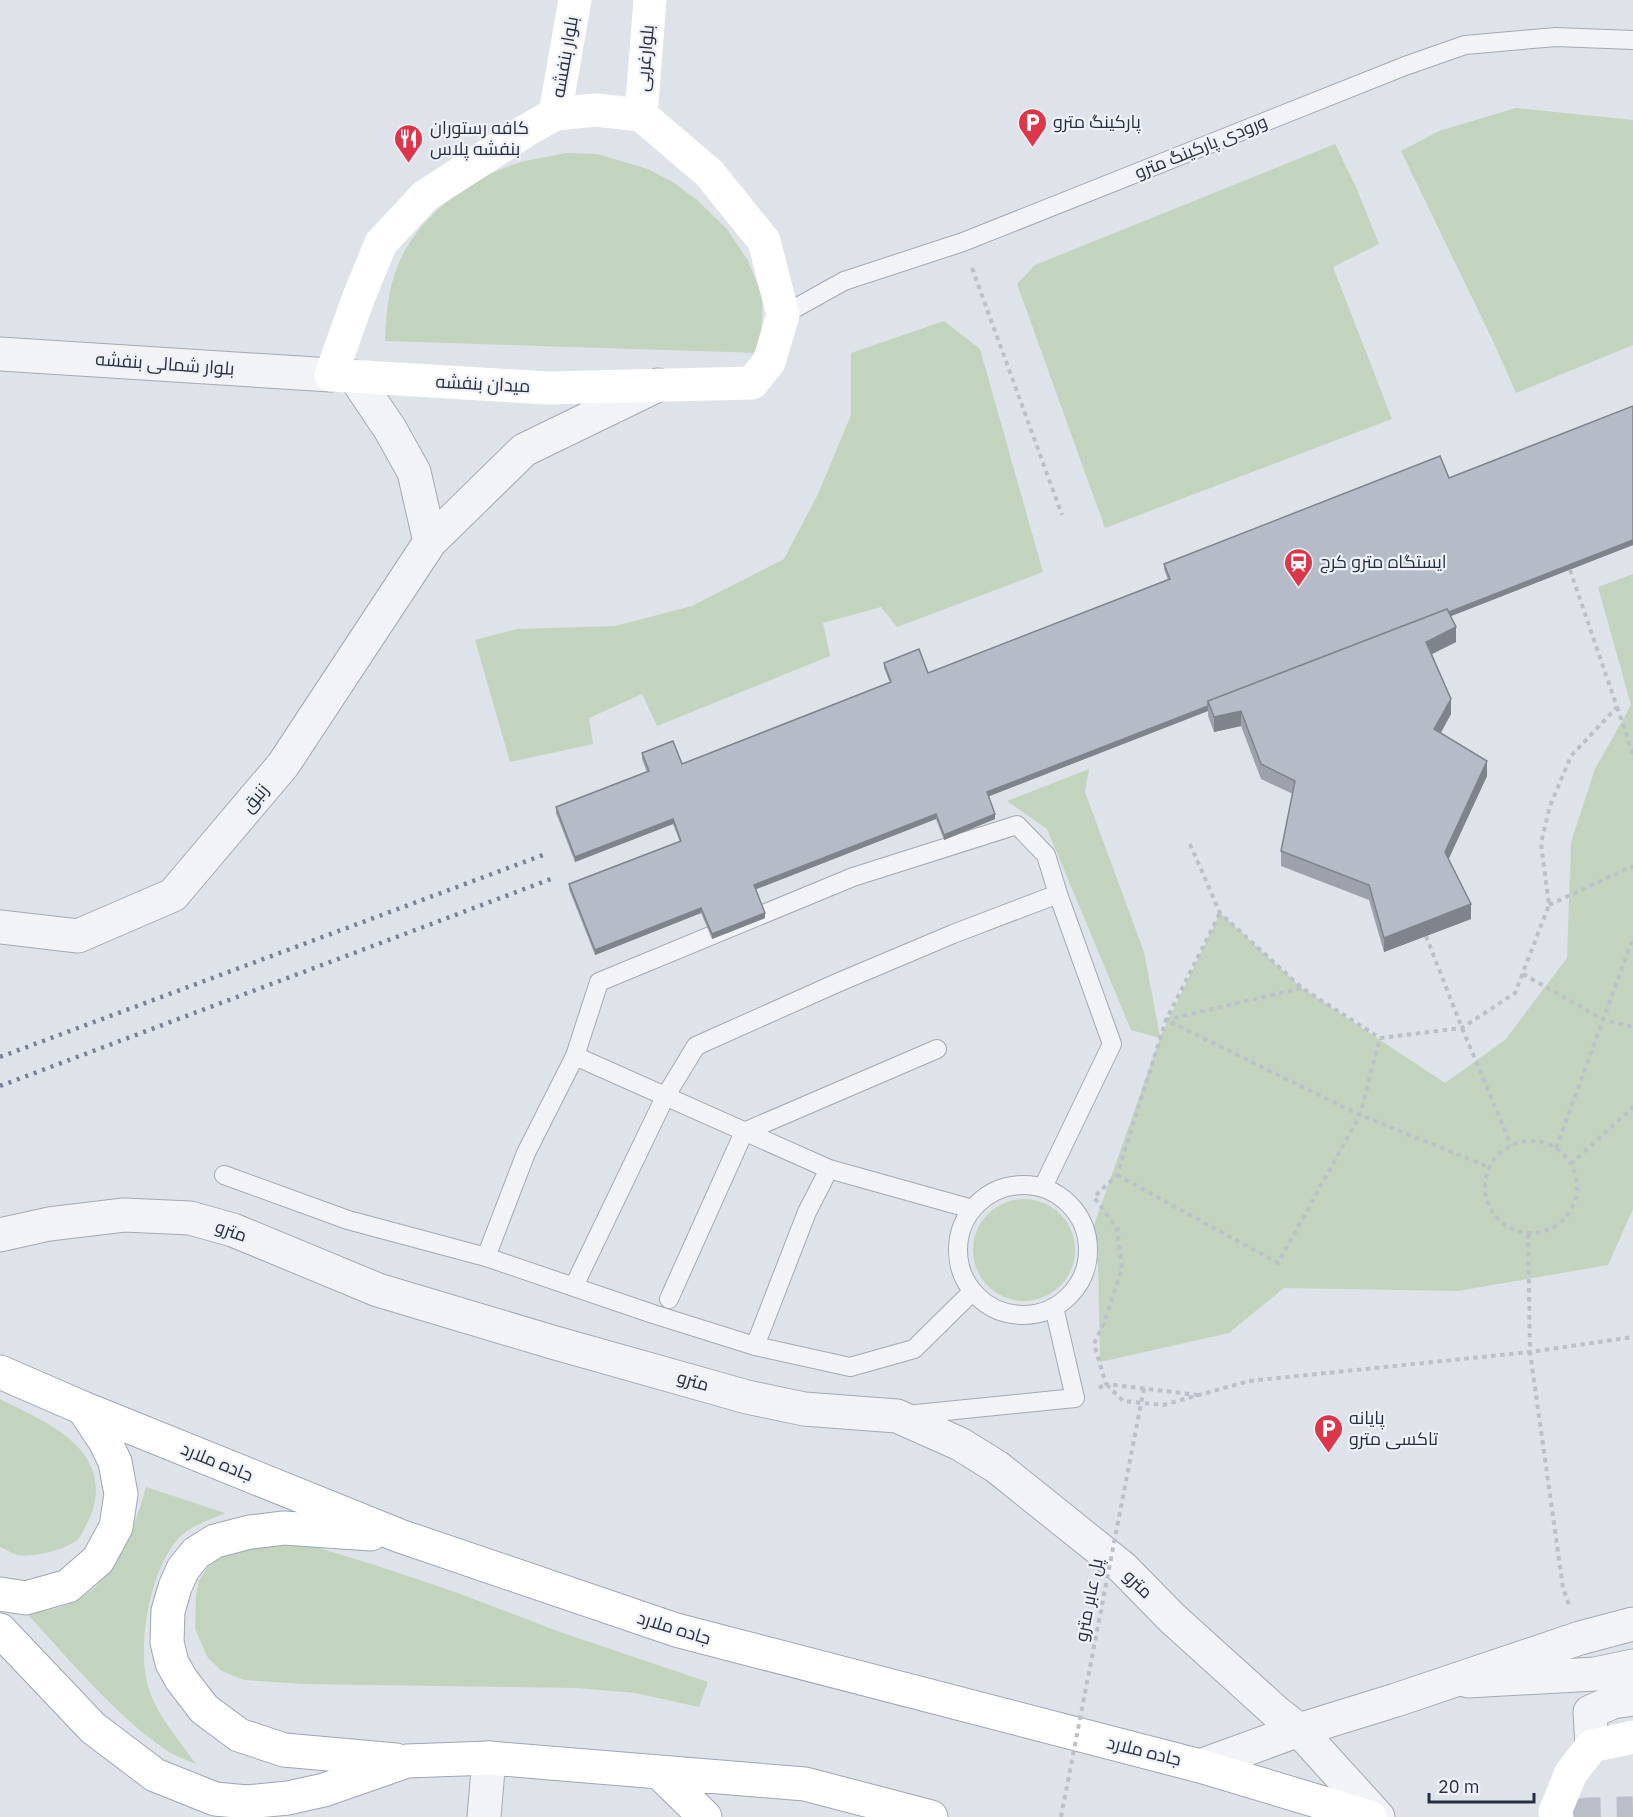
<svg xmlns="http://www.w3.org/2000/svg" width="1633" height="1817" viewBox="0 0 1633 1817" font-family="'IBM Plex Sans',Cairo,sans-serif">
<rect width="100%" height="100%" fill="#dee2e9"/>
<!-- green -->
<path fill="#c3d4be" d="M1516,108L1633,120V345L1516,393L1493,341L1401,151L1439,131Z
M1335,144L1356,187L1379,244L1333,267L1392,419L1105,528L1017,284L1035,265Z
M566,153L597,154L648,169L673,182L698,201L727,229L748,261L763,297L760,353L385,341C386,315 388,289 398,265C419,214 473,175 525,161C539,158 553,156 566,153Z
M944,321L980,349L1043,572L897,627L881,607L823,623L830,656L657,726L642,694L589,718L593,744L510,762L475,640L517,629L615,626L692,606L784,559L818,494L851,415V353Z
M1633,574V1209L1608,1265L1458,1291L1284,1288L1229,1333L1100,1362L1098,1266L1093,1228L1160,1038L1131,1030L1047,829L1007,801L1089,769L1085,792L1144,952L1160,1037L1220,913L1302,988L1445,1083L1505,1040L1567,958L1571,842L1595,769L1631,705L1598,587Z
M973 1250a51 51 0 1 1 102 0a51 51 0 1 1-102 0Z
M0,1399C25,1412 59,1426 78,1447C100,1471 101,1500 85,1527C83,1531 81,1536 78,1539C66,1550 32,1558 17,1555C11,1553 5,1549 0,1547Z
M146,1487L225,1513C213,1519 198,1523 187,1531C151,1556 136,1646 148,1686C155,1713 180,1741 196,1764C186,1760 175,1756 166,1750C116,1716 69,1659 27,1614C39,1612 52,1610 64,1606C113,1589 133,1533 146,1487Z
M277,1544L316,1547L378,1566L458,1593L560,1632L708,1682L699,1707L635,1693L577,1688L303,1684L244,1680L222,1671L208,1658L195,1629L196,1595L199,1580L208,1567L222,1556L242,1549Z"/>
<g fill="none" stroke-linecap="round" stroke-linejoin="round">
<!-- trunk-tunnel -->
<path stroke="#b9bec8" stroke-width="33" stroke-dasharray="33 16" stroke-linecap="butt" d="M1568,1817L1588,1814L1633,1813"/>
<defs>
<path id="service" d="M783,315L844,281L963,242L1405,66L1465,45L1556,37L1633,40
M575,1056L829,1169L972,1209
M224,1175L348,1220L486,1257L653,1314L755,1346L850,1367L914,1349L972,1292
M958 1250a65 65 0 1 1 130 0a65 65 0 1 1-130 0Z
M486,1257L526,1153L575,1056L599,982L853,877L1017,825L1046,855L1058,894
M574,1286L665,1097L696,1046L837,983L953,934L1058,894L1112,1044L1043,1187
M669,1299L744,1132L937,1049
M755,1346L807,1212L829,1169
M906,1415L1075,1398L1054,1307"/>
<path id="minor" d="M355,377L390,429L414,472L430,542
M0,927L78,936L173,895L283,765L430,542L524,450L658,385
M1468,1681L1595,1674L1633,1666
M484,1817L489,1758"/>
<path id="tertiary" d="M0,354L331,375
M0,1235L49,1224L124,1215L190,1218L233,1230L378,1290L552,1342L747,1397L804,1409L897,1416L960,1444L997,1467L1123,1568L1172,1618L1276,1712L1299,1730L1378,1817
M1592,1746L1590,1712L1613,1702L1633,1699
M1200,1766L1299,1730L1396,1700L1580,1638L1633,1624"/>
<path id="primary" d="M0,1372L83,1408L400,1536L676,1630L1200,1766L1370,1817
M371,1534L284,1528L250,1532L215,1541L196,1553L183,1569L175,1587L168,1611L167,1642L172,1663L181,1679L204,1709L239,1735L284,1750L396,1760
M0,1594L26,1598L68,1586L98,1560L116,1527L121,1494L115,1462L105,1441L83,1408
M0,1630L93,1728L155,1775L215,1799L247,1802L288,1798L324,1790L407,1761L489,1758L805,1784L931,1817
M659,1772L705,1817"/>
</defs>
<!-- service casing -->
<use href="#service" stroke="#a3a9b4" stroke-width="20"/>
<!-- minor casing -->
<use href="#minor" stroke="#a3a9b4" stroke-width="35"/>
<!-- tertiary casing -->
<use href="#tertiary" stroke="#a3a9b4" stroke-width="35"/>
<!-- primary casing -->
<use href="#primary" stroke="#9ca6b6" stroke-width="35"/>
<!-- path -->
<path stroke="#bcc0c8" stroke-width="4" stroke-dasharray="4.5 4.5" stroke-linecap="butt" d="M972,268L1062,515
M1617,707L1633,754
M1190,844L1220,913L1302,988L1380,1038L1462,1028L1515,993L1549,905L1541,843L1550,806L1571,756L1617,707L1570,570
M1549,905L1633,866
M1426,936L1462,1028L1511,1145
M1523,974L1604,1020L1633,1027
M1301,988L1166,1020L1360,1115L1489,1167
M1485 1187a46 46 0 1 1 92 0a46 46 0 1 1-92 0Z
M1556,1148L1633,938
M1571,1164L1633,1107
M1117,1175L1278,1263L1360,1115L1380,1038
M1528,1234L1530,1352L1563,1588L1569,1605
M1099,1388L1106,1384L1123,1401L1163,1405L1249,1381L1530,1352L1633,1337
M1198,1395L1106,1384L1094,1344L1103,1325L1122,1269L1117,1229L1094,1197L1117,1175L1166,1020L1220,913"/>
<!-- service -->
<use href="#service" stroke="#f1f3f7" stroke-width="18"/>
<!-- minor -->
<use href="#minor" stroke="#f1f3f7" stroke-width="33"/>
<!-- tertiary -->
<use href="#tertiary" stroke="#f1f3f7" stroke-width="33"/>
<!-- secondary -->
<path stroke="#fff" stroke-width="33" d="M596,110L641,115L709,173L764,241L783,315L769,362L752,383L548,388L331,375L358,299L381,243L425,196L527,130L555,114Z
M555,114L575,0
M641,115L650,0
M1557,1817L1555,1812L1571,1773L1592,1746L1633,1737"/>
<!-- primary -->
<use href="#primary" stroke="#fff" stroke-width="33"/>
<!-- rail -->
<path stroke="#768194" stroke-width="4.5" stroke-dasharray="3 6" stroke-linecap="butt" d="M0,1057L543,855
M0,1086L551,879"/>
<!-- path-bridge -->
<path stroke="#bcc0c8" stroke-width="4" stroke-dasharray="4.5 4.5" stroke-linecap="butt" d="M1061,1817L1144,1388"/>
</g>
<!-- wall -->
<path fill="#9ca1ab" d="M1633,406V545L1451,616L1456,642L1432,654L1451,714L1441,733L1487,776L1448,859L1471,919L1384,952L1369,900L1281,866V851L1293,794L1261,779L1241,726L1214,732L1208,716V711L989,796L995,819L944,840L936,819L756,889L765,918L712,939L701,913L595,955L569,889V884L680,842L673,824L575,862L556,813V807L647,772L642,759V753L682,764L890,683L884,668V663L928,673L1168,580L1164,569V564L1449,478Z"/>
<!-- shaded-wall -->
<path fill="#7f838b" d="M1633,540V545L1211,710L1209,705Z
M1456,627V642L1426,657V642Z
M1451,699V714L1434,744V729Z
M1208,706V711L987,797V792Z
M1241,711V726L1214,732V717Z
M1487,761V776L1445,867V852Z
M936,814V819L754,890V885Z
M995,814V819L944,840V835Z
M673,819V824L575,862V857Z
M1471,904V919L1384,952V938Z
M701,908V913L595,955V950Z
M765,913V918L712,939V934Z"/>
<!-- building -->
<path fill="#b5bbc7" stroke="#7f838b" stroke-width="1.5" d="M1633,406V540L1449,612L1447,609L1208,701V706L987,792L995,814L944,835L936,814L754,885L765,913L712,934L701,908L595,950L569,884L681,841L673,819L575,857L556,807L649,771L642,753L673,741L682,764L891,682L884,663L919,649L928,673L1170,579L1164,564L1440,456L1449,478Z
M1447,609L1456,627L1426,642L1451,699L1434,729L1487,761L1445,852L1471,904L1384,938L1369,885L1281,851L1295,781L1261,764L1241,711L1214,717L1208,701Z"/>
<!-- icons -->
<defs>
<symbol id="parking-pin" viewBox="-11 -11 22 30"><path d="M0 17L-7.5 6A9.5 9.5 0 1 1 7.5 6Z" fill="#db364a" stroke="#eef1f7"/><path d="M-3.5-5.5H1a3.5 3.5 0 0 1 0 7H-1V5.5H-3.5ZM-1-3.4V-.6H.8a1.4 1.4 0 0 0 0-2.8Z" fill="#fff"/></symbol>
<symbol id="restaurant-pin" viewBox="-11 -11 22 30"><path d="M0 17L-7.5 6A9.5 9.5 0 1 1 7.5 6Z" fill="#db364a" stroke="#eef1f7"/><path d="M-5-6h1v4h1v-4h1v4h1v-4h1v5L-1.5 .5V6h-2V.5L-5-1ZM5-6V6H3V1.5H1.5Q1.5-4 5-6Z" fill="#fff"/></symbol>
<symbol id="station-pin" viewBox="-11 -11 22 30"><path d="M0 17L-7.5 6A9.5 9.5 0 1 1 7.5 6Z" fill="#db364a" stroke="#eef1f7"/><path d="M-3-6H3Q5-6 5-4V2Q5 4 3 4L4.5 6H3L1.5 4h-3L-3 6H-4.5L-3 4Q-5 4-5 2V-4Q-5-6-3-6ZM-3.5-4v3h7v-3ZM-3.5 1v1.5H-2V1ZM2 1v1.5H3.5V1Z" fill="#fff"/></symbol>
</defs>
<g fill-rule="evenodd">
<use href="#parking-pin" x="1016" y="106" width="33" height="45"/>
<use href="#restaurant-pin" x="392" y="122" width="33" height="45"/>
<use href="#station-pin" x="1282" y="546" width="33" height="45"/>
<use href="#parking-pin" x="1312" y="1412" width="33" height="45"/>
</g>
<g text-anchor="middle" stroke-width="4.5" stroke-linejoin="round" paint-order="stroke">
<!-- street labels -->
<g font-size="18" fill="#262f42" stroke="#eef1f7">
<text transform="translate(565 57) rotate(-80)" y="6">بلوار بنفشه</text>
<text transform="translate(645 58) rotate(-85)" y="6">بلوارغربی</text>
<text transform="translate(1201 147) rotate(-22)" y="6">ورودی پارکینگ مترو</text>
<text transform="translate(165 364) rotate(4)" y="6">بلوار شمالی بنفشه</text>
<text transform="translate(483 384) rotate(3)" y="6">میدان بنفشه</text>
<text transform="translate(255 798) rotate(-50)" y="6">زنبق</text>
<text transform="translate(231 1231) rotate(19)" y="6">مترو</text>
<text transform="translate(693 1381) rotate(16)" y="6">مترو</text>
<text transform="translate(217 1462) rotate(22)" y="6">جاده ملارد</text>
<text transform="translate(1138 1584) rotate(45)" y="6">مترو</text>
<text transform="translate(1089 1600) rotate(-79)" y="6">پل عابر مترو</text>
<text transform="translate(674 1628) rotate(17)" y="6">جاده ملارد</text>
<text transform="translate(1144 1751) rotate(14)" y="6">جاده ملارد</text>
</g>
<!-- poi labels -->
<g font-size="18" fill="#262f42" stroke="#eef1f7" text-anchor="start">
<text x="1053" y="128">پارکینگ مترو</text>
<text x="430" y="134">کافه رستوران<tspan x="430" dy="21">بنفشه پلاس</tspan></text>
<text x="1320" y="568">ایستگاه مترو کرج</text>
<text x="1349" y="1424">پایانه<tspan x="1349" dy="21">تاکسی مترو</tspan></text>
</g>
</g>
<!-- scale -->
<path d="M1429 1793v9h105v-9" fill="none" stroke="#262f42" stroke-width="3"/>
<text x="1438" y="1793" font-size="18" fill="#262f42" stroke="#eef1f7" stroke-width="4.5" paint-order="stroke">20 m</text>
</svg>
